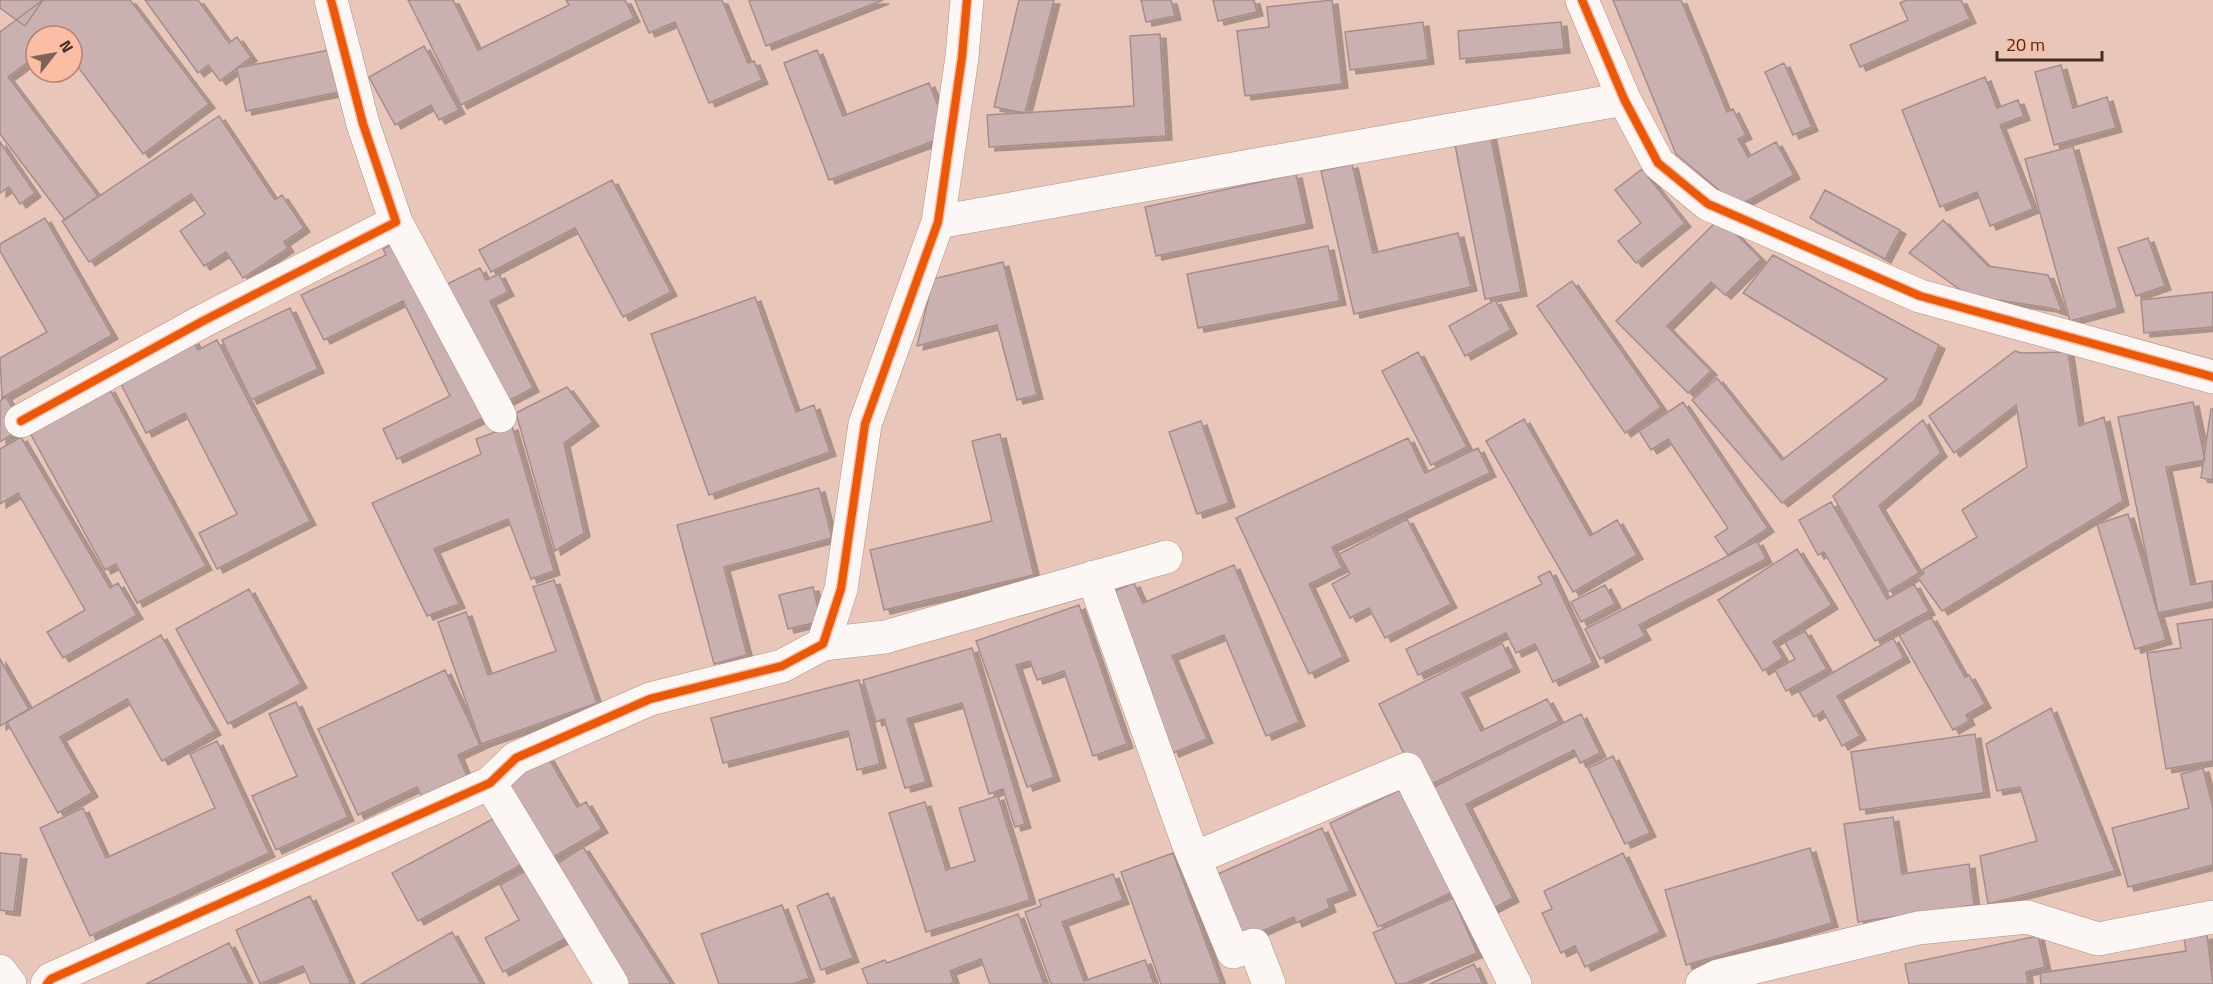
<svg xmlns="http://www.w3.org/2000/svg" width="2213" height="984" viewBox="0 0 2213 984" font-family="'Titillium Web',sans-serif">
<defs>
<filter id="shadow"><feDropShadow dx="6" dy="4" stdDeviation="0" flood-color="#0004"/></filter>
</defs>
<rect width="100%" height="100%" fill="#e8c6b9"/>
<!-- building -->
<path fill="#cab0b1" stroke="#a68d8d" stroke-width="1.5" filter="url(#shadow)" d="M0,0H43L25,26L0,8Z
M43,0H130L209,104L143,154L72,59V36H36V56L8,77L98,196L65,220L0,134V32Z
M145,0H198L229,43L237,37L251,57L220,81L208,65L198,73Z
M408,0H453L478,50L569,5L566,0H625L634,18L461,105Z
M635,0H722L748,63L754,61L762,80L709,103L675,22L649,33Z
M753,0H883L766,46L749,1Z
M1019,0H1054L1025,113L994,107Z
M1141,0H1171L1175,16L1146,22Z
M1213,0H1254L1257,12L1218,21Z
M1332,0L1342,84L1245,96L1237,31L1269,27L1267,7Z
M1613,0H1681L1727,112L1733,109L1746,135L1738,139L1748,157L1776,142L1794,175L1738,206L1676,154Z
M1907,0H1961L1970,19L1860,67L1850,45L1908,20L1900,3Z
M1423,22L1428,60L1350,70L1345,32Z
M1561,22L1564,49L1460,59L1458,31Z
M1160,34L1166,136L989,147L987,115L1134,106L1130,36Z
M424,46L459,110L439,120L431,105L395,125L369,77Z
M340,48L349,90L246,111L237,68Z
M817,50L843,116L929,83L950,135L829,180L784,63Z
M1784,63L1812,127L1793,135L1765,72Z
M2061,65L2073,108L2107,97L2116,128L2054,145L2035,72Z
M1985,77L1997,108L2018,100L2024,116L2000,125L2033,209L1990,226L1977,192L1940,207L1902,110Z
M219,116L275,200L282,195L304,228L284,242L288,248L243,278L226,252L204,266L180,231L205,214L191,194L89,262L62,221Z
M1490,133L1521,292L1485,299L1454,140Z
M0,142L35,193L20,204L9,187L0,193Z
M2073,146L2118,308L2070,321L2025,159Z
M1352,164L1373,253L1458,233L1471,287L1354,314L1321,171Z
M1642,169L1685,223L1636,263L1618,241L1641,223L1615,190Z
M1296,174L1307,224L1156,256L1145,207Z
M612,180L671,292L623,317L575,228L491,272L479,250Z
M1825,190L1900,230L1885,259L1810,218Z
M45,218L112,335L2,398L0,358L47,332L0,251V244Z
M1720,218L1761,259L1725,295L1711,282L1667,326L1711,371L1688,393L1616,321Z
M1943,220L1988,266L2048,275L2062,312L2051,308L1969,296L1909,253Z
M2148,238L2165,286L2136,296L2118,248Z
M403,239L489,415L397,459L383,429L450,396L403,301L324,340L301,295L386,255L383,249Z
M1328,246L1340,301L1198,328L1187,274Z
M1773,255L1939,345L1915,400L1782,503L1692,400L1717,378L1782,460L1887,379L1743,293Z
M1003,262L1037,395L1017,400L997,325L917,346L933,279Z
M480,268L486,280L499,274L508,292L490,301L533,388L506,402L447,284Z
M1572,281L1661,407L1625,433L1537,306Z
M2213,292V327L2144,333L2141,300Z
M755,297L796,412L814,405L830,452L709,495L651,334Z
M1495,300L1511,330L1465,356L1449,326Z
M290,308L318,369L251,400L222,340Z
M193,340L198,350L217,340L310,521L217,569L199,533L237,514L185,413L146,433L118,378Z
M2015,351L2021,353L2068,352L2079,426L2104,417L2123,501L1942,611L1918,578L1924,573L1922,570L1977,537L1962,510L2027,467L2016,405L1954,453L1929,416Z
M1418,352L1467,447L1431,465L1382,371Z
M567,387L593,422L564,443L584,533L555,551L516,413Z
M109,388L206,566L137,603L116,564L105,570L29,431Z
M6,397L24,427L0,442V401Z
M1683,402L1768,528L1728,555L1715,537L1728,528L1668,439L1651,450L1639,431Z
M2193,402L2205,460L2166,467L2191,585L2212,581L2213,602L2158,613L2118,417Z
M2211,409H2213V480L2201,478Z
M1524,419L1590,536L1617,520L1637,555L1573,592L1486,441Z
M1923,420L1941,453L1879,506L1919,573L1888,592L1833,496Z
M1201,421L1229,503L1197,514L1169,432Z
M512,426L554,571L531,579L508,519L434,549L459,604L427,616L372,503L481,454L476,439Z
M1000,434L1034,575L884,610L870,550L992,521L972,441Z
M21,437L110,588L118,583L137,615L63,658L47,632L85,610L18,493L0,504V449Z
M1408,438L1425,473L1478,448L1490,473L1332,547L1342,568L1309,584L1343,657L1309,674L1236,518Z
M819,488L832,538L724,567L747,655L714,664L677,525Z
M1831,502L1887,599L1914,584L1929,611L1875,641L1824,552L1818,555L1799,520Z
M2128,514L2166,640L2135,649L2097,524Z
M1407,519L1451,604L1385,638L1369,608L1350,618L1332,584L1350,574L1339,554Z
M1757,541L1766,559L1639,625L1645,636L1600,659L1585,629Z
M1797,549L1832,605L1773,642L1783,658L1763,671L1718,600Z
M1234,565L1299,722L1266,736L1224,635L1172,656L1207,739L1173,753L1107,594L1134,583L1143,603Z
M1550,571L1593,663L1553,682L1535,644L1516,653L1506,633L1418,675L1406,649L1542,584L1538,577Z
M554,580L597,703L481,744L438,622L466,612L488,675L556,651L533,587Z
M1605,585L1615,604L1581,622L1571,602Z
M813,587L821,621L788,629L779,595Z
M249,589L301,684L228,724L176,629Z
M1079,605L1127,744L1093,756L1064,671L1037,680L1030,661L1016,665L1054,777L1027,787L976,641Z
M1931,617L1965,677L1969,675L1985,704L1966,715L1969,721L1953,730L1899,635Z
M2213,619V761L2166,769L2147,653L2181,648L2177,624Z
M1805,631L1827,669L1786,691L1775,670L1795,659L1785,642Z
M161,635L215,731L162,761L127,699L60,737L92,793L58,813L7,722Z
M1893,638L1904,658L1837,696L1860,736L1842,746L1823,711L1814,717L1799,692Z
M1502,643L1514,668L1462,693L1481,731L1547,699L1559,721L1422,789L1379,704Z
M972,648L1025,824L1015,827L1003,789L989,794L962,703L907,719L926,782L905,788L884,719L876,722L863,680Z
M0,659L29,709L0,726Z
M445,670L480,745L458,755L470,783L425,803L417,787L358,815L318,729Z
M859,680L880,764L857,770L848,731L723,763L711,718Z
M296,702L348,817L276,850L252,796L297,776L269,714Z
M2051,708L2115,871L1988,904L1980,856L2037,841L2020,787L1997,791L1986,744Z
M1581,714L1600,753L1580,763L1574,750L1466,804L1513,898L1486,912L1426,791Z
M1975,734L1984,793L1860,810L1851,752Z
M217,741L269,853L90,936L40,828L83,808L106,858L215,808L190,754Z
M1613,756L1650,833L1625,844L1588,768Z
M548,757L577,807L586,802L602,829L550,859L505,782Z
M2203,768L2213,808V865L2128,887L2112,828L2189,808L2181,774Z
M1406,787L1455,891L1378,927L1330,823Z
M998,796L1030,900L926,932L889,813L925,802L946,870L975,861L959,808Z
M502,814L528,861L418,921L392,873Z
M1893,817L1902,874L1969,864L1974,905L1858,922L1844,824Z
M1322,828L1350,891L1327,900L1330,908L1296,923L1294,917L1240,941L1211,877Z
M583,847L671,984H626L552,867Z
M1810,848L1832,923L1686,965L1665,890Z
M0,853L21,855L14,912L0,910Z
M1173,853L1221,984H1161L1121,872Z
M1623,853L1660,932L1585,967L1575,946L1561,953L1542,913L1552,909L1544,891Z
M531,868L568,937L503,972L485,938L519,920L500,885Z
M1113,874L1123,900L1062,922L1084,981L1145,960L1154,984H1051L1025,912L1041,906L1039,900Z
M828,893L853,958L821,970L797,906Z
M310,896L351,984H311L303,966L260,984L236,930Z
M1453,898L1477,953L1404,984H1396L1373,933Z
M782,905L809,978L793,984H719L701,934Z
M1018,914L1044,984H990L981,959L950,971L954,982L949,984H868L862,969L885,960L887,963Z
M452,932L481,984H361Z
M2207,935L2213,984H2041L2040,973L2186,951L2184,938Z
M2038,936L2045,967L2026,972L2028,984H1909L1905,964Z
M229,943L249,984H146Z
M1474,964L1483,984H1430Z"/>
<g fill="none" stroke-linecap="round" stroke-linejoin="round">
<defs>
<path id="minor" d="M1582,0L1624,99L1658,163L1708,204L1920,296L2213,377
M396,222L500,416
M938,222L1624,99
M21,421L203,321L396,222L363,124L331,0
M1093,577L1188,843L1233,952L1254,945L1269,984
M823,644L885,637L1166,557
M490,783L612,984
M1195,858L1407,769L1515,984
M0,971L10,984
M47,984L51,979L490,783L516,758L650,699L782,666L823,644L841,589L865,424L938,222L962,57L967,0
M1702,984L1718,976L1918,928L2027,917L2098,939L2213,917"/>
</defs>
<!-- minor casing -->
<use href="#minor" stroke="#ac9188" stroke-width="34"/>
<!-- minor -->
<use href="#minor" stroke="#fcf6f4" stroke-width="33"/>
<defs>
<path id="cycleway" d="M1582,0L1624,99L1658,163L1708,204L1920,296L2213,377
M21,421L203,321L396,222L363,124L331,0
M47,984L51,979L490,783L516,758L650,699L782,666L823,644L841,589L865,424L938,222L962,57L967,0"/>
</defs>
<!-- cycleway casing -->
<use href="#cycleway" stroke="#fcbda5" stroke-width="11"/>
<!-- cycleway -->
<use href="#cycleway" stroke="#e8590c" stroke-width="8"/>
</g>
<!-- north arrow -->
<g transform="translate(54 54) rotate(59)"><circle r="28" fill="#fcbda5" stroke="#b38371" stroke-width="1.5"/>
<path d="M0-4.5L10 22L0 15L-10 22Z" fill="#7f6358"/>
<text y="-9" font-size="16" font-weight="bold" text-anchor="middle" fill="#462d23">N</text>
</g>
<!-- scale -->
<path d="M1997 51v9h105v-9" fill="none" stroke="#462d23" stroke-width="3"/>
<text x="2006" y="51" font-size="18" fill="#462d23" stroke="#fcbda5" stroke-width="4.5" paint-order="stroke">20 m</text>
</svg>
